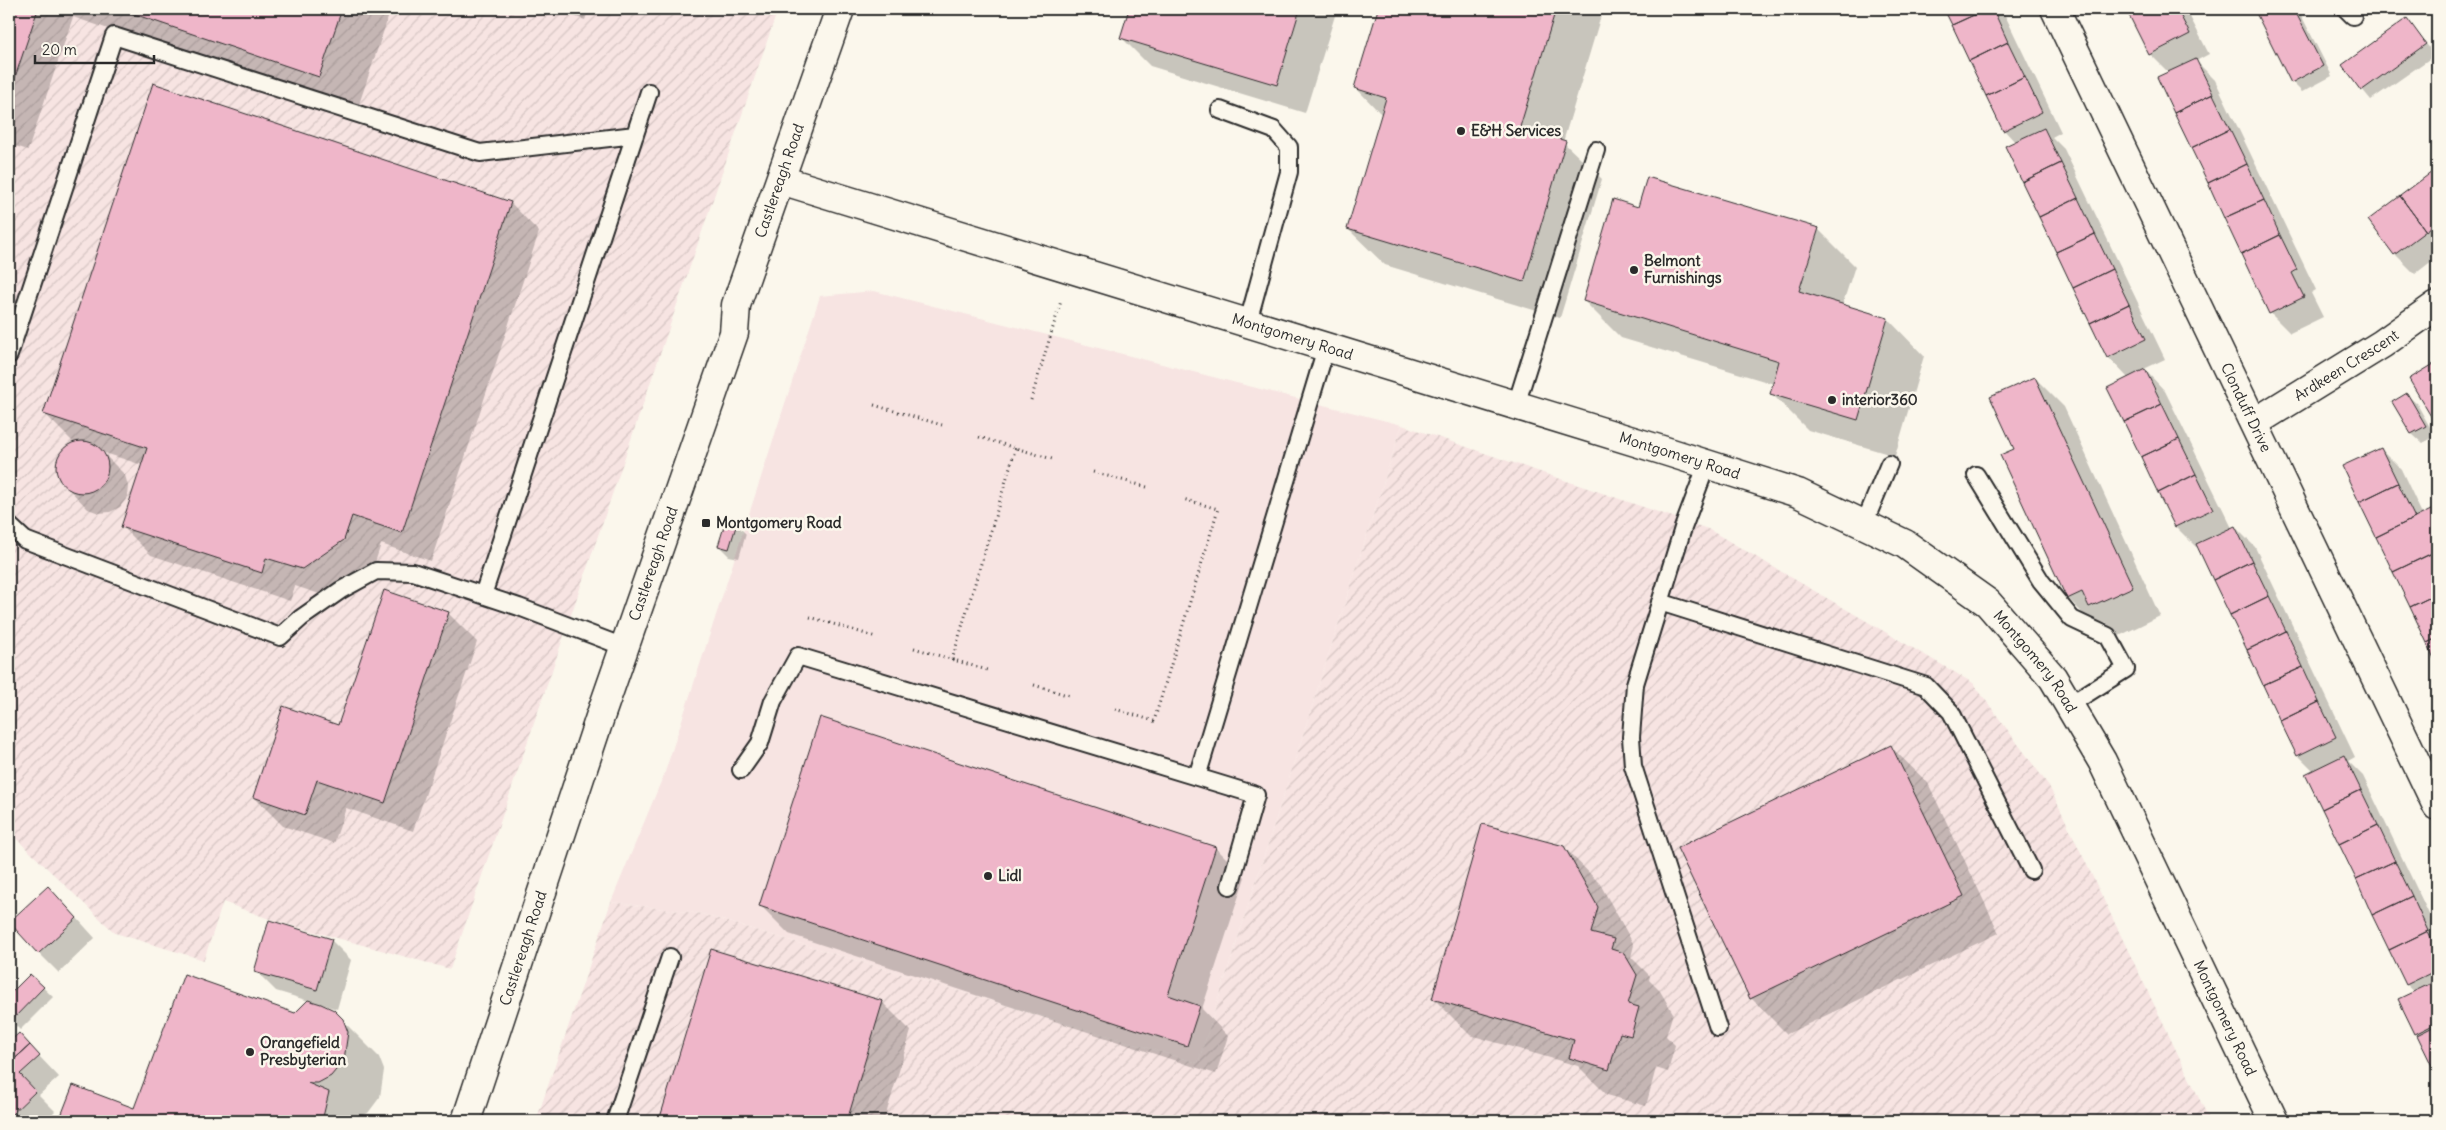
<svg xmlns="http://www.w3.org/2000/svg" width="2446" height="1130" viewBox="0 0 2446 1130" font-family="Delius,sans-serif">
<defs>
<pattern id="industrial-furrows" width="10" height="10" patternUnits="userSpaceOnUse" patternTransform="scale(1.25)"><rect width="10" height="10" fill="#f7e4e2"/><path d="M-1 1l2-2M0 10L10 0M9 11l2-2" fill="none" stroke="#d4c4c2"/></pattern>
</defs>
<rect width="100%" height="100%" fill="#fbf7ec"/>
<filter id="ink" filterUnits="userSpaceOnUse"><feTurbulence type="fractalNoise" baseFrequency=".02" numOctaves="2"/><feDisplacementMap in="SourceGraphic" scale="10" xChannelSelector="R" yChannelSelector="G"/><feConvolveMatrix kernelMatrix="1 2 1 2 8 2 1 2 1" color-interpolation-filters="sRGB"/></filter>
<g filter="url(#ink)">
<!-- built -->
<path fill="#f7e4e2" d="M874,291L1402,425L1198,1063L702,914L611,902L665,772L820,296Z"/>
<!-- industrial -->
<path fill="url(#industrial-furrows)" d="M9,9H778L450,969L275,921L223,902L204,960L115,933L9,832Z
M1402,425L1708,529L1973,683L2049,786L2210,1121H536L611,902L702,914L1198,1063Z"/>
<!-- shadow -->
<path fill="#0003" d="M9,9H391L356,113L73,17L28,150L9,144Z
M553,9H589L585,20Z
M1130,9H1337L1305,113L1150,66L1122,38Z
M1379,9H1603L1563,142L1602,179L1560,318L1385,265L1348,229L1382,115L1356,88Z
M1946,9H2002L2061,132L2052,137L2064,149L2165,359L2144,369L2165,391L2232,528L2235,527L2255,547L2355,757L2348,761L2363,776L2437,931V1074L2416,1033L2415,992L2407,985L2306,774L2314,771L2298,755L2198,546L2196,547L2176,527L2109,388L2129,379L2108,357L2016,143L2004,130Z
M2128,9H2186L2209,54L2196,61L2215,80L2316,290L2311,293L2323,317L2290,333L2270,313L2169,73L2150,54Z
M2255,9H2298L2332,76L2302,92L2292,82Z
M2407,20L2435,55L2371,100L2343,66Z
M2437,169V257L2415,274L2395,254L2370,220Z
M511,203L539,232L431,561L381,544L373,569L332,598L295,586L290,601L151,555L122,526L142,465L102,452L125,475L128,486L127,497L120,507L110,512L99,513L88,509L60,480L57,469L58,458L65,449L74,443L44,413Z
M1639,209L1818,229L1855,266L1842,306L1888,319L1924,356L1895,456L1808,430L1771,393L1774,384L1621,338L1584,301Z
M2437,364V421L2411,379Z
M2035,378L2064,407L2160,616L2119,636L2106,623L2096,627L2068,598L2015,450Z
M2407,395L2417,404L2435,436L2422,443L2412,434L2394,403Z
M2381,449L2401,469L2423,516L2437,509V662L2344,467Z
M736,524L746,534L739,558L729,556L719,546Z
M448,613L477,642L413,831L346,808L334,843L283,826L254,797L339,726Z
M1891,747L1928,783L1999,933L1787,1034L1751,998Z
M1564,847L1600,884L1634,945L1631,957L1650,976L1649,980L1660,991L1673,1013L1666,1036L1675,1045L1668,1072L1656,1068L1646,1106L1607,1095L1578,1066L1470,1035L1433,998Z
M1216,848L1245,877L1202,1009L1228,1036L1216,1074L789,934L760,905Z
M67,907L95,938L59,973L39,953Z
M331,940L351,960L337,1009L321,1004L334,1012L379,1057L384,1070L380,1097L368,1113L355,1119L356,1121H61L73,1087L135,1110L295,1014L309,1001L276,991L256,971Z
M712,951L882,1002L911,1031L884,1121H661Z
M30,975L53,997L20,1030L12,1022L9,1025V993L11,995Z
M19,1035L59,1077L39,1095L55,1111L45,1121H9V1044Z"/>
<!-- building -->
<path fill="#efb6c9" stroke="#2b2b2b" d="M9,9H38L9,95Z
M119,9H342L319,77Z
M1129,9H1300L1277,85L1120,38Z
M1378,9H1556L1520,127L1566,141L1524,282L1347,229L1386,98L1354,88Z
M1944,9H1987L1952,25Z
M1987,9H1993L2008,42L1969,61L1952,25Z
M2126,9H2177L2190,34L2149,55Z
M2254,9H2294L2323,66L2291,83Z
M2407,18L2426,44L2361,91L2342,65Z
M2008,42L2025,77L1986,96L1969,61Z
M2196,59L2213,94L2174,113L2157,77Z
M2025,77L2042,112L2003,131L1986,96Z
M153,83L511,202L402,533L352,516L344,540L302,569L266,558L262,573L121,527L147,448L43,414Z
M2213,94L2230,129L2191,148L2174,113Z
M2044,128L2061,163L2022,182L2005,146Z
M2230,129L2247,164L2208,183L2191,148Z
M2061,163L2078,198L2039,217L2022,182Z
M2247,164L2264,200L2224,218L2208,183Z
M2432,172L2437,180V222L2426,231L2400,196Z
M1647,177L1819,228L1799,291L1888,318L1858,420L1770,394L1779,361L1583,301L1613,199L1638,207Z
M2400,196L2426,231L2394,255L2368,220Z
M2078,198L2095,234L2056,252L2039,217Z
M2264,200L2280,235L2241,254L2224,218Z
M2095,234L2112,269L2073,288L2056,252Z
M2280,235L2297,270L2292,273L2304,297L2269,314L2241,254Z
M2112,269L2129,304L2090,323L2073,288Z
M2129,304L2146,339L2107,358L2090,323Z
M2437,362V415L2432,418L2409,379Z
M2145,369L2162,404L2124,422L2107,388Z
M2035,377L2133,587L2089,607L2082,592L2067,599L2000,455L2014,449L1990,397Z
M2407,393L2426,426L2411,434L2392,402Z
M2162,404L2179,439L2141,457L2124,422Z
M2179,439L2196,474L2158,493L2141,457Z
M56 467a26 26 0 1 1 52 0a26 26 0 1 1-52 0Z
M2381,448L2398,483L2359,502L2342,466Z
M2196,474L2213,509L2175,527L2158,493Z
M2398,483L2415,518L2376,537L2359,502Z
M2437,507V551L2393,572L2376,537Z
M726,520L737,523L729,549L718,546Z
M2235,526L2252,561L2213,580L2196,544Z
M2432,553L2437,565V594L2410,607L2393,572Z
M2252,561L2269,596L2230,615L2213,580Z
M384,590L449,612L385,803L317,780L305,815L253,797L283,706L338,725Z
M2437,594V638L2427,643L2410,607Z
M2269,596L2286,631L2247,650L2230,615Z
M2286,631L2303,667L2263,685L2247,650Z
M2437,638V665L2427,643Z
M2303,667L2319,702L2280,721L2263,685Z
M2319,702L2336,737L2297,756L2280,721Z
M820,717L1216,847L1168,995L1200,1006L1187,1046L759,906Z
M1891,745L1964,896L1750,999L1677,848Z
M2344,755L2361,790L2322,809L2305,774Z
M2361,790L2378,825L2339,844L2322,809Z
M1482,824L1564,846L1598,907L1591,933L1614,939L1611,949L1624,953L1637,975L1628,1004L1639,1007L1631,1036L1620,1033L1609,1070L1569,1058L1574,1040L1432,999Z
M2378,825L2395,861L2356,879L2339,844Z
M2395,861L2412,896L2372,915L2356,879Z
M48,886L77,918L38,954L9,922Z
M2412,896L2428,931L2389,950L2372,915Z
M269,920L332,939L317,990L254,972Z
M2428,931L2437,951V970L2406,985L2389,950Z
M711,949L883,1001L847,1121H659Z
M30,974L44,987L10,1022L9,995Z
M184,974L295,1013L308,1000L321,1004L334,1010L343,1019L348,1032L344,1060L331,1076L318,1083H308L329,1092L322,1121H59L73,1085L134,1108Z
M2436,981L2437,1023L2415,1034L2398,999Z
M2437,1025V1068L2434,1070L2417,1035Z
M19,1033L30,1045L9,1064V1042Z
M30,1045L40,1056L20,1074L36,1091L9,1117V1064Z"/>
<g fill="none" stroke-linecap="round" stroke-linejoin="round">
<defs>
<path id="service" d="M2346,9L2353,16
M1220,110L1274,130L1289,147V172L1248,322
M9,355L114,36L480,153L635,135
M1516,405L1596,150
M1707,464L1683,528L1635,684L1631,737L1633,766L1718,1028
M1976,475L2041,581L2072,619L2108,636L2126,669L2069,705
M1864,524L1889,464
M9,525L25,540L280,637L301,618L341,590L376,571L413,572L519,607L624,647
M483,595L649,92
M1660,602L1926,686L1951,712L2031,870
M741,770L760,743L773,701L798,656L1197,777L1326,348
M1197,777L1256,795L1230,886
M615,1121L670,957"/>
<g id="minor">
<path id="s1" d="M2055,9L2437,806"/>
<path id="s2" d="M2254,423L2382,344L2437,305"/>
</g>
<g id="tertiary">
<path id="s3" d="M781,180L1665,451L1798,493L1905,544L1988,603L2053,678L2102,761L2274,1121"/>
</g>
<g id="primary">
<path id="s4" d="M466,1121L600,717L734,333L736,305L840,9"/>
</g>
</defs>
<!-- service casing -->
<use href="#service" stroke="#2b2b2b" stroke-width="20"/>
<!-- minor casing -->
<use href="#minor" stroke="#2b2b2b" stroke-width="31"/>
<!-- tertiary casing -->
<use href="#tertiary" stroke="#2b2b2b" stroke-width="31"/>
<!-- primary casing -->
<use href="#primary" stroke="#2b2b2b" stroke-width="31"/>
<!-- path -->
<path stroke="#2b2b2b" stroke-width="3" stroke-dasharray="1 4" stroke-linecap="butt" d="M1031,400L1061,301
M874,405L942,425
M979,437L1052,459
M1093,472L1147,487
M810,617L876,637
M914,648L987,670
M952,660L1016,447
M1034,685L1070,696
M1115,709L1154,721L1218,509L1183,499"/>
<!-- service -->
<use href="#service" stroke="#fbf7ec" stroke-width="16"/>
<!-- minor -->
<use href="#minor" stroke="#fbf7ec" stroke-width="28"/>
<!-- tertiary -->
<use href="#tertiary" stroke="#fbf7ec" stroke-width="28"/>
<!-- primary -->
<use href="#primary" stroke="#fbf7ec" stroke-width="28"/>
</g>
</g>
<!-- markers -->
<g fill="#2b2b2b" stroke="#fbf7ec" stroke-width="2">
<circle cx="1461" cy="131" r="5"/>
<circle cx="1634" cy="270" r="5"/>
<circle cx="1832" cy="400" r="5"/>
<rect x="701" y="518" width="10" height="10" rx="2.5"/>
<circle cx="988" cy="876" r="5"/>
<circle cx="250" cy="1052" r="5"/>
</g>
<g text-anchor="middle" stroke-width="5" stroke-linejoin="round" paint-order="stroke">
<!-- poi labels -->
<g font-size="15" font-weight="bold" fill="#2b2b2b" stroke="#fbf7ec" text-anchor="start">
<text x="1471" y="136">E&amp;H Services</text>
<text x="1644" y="266">Belmont<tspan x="1644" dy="17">Furnishings</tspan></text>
<text x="1842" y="405">interior360</text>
<text x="716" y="528">Montgomery Road</text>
<text x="998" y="881">Lidl</text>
<text x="260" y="1048">Orangefield<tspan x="260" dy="17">Presbyterian</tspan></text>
</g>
<!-- street labels -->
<g font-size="15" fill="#2b2b2b" stroke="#fbf7ec">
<text dy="5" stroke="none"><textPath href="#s4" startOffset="992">Castlereagh Road</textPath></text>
<text dy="5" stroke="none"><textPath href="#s3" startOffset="535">Montgomery Road</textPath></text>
<text dy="5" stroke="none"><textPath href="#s2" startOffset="109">Ardkeen Crescent</textPath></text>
<text dy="5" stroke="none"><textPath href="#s1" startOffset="442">Clonduff Drive</textPath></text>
<text dy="5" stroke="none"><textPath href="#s3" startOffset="940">Montgomery Road</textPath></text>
<text dy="5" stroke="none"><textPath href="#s4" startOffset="588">Castlereagh Road</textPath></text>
<text dy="5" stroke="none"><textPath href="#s3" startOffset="1360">Montgomery Road</textPath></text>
<text dy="5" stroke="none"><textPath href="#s4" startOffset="182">Castlereagh Road</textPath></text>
<text dy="5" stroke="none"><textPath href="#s3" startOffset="1765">Montgomery Road</textPath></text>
</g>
</g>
<!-- margin -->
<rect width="2446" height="1130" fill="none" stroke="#fbf7ec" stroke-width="30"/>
<rect x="15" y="15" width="2416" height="1100" fill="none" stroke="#2b2b2b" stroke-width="2" filter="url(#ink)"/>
<!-- scale -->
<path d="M35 55v8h119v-8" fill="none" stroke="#2b2b2b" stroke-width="2.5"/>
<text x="42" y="55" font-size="15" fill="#2b2b2b" stroke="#fbf7ec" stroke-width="4" paint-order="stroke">20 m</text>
</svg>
